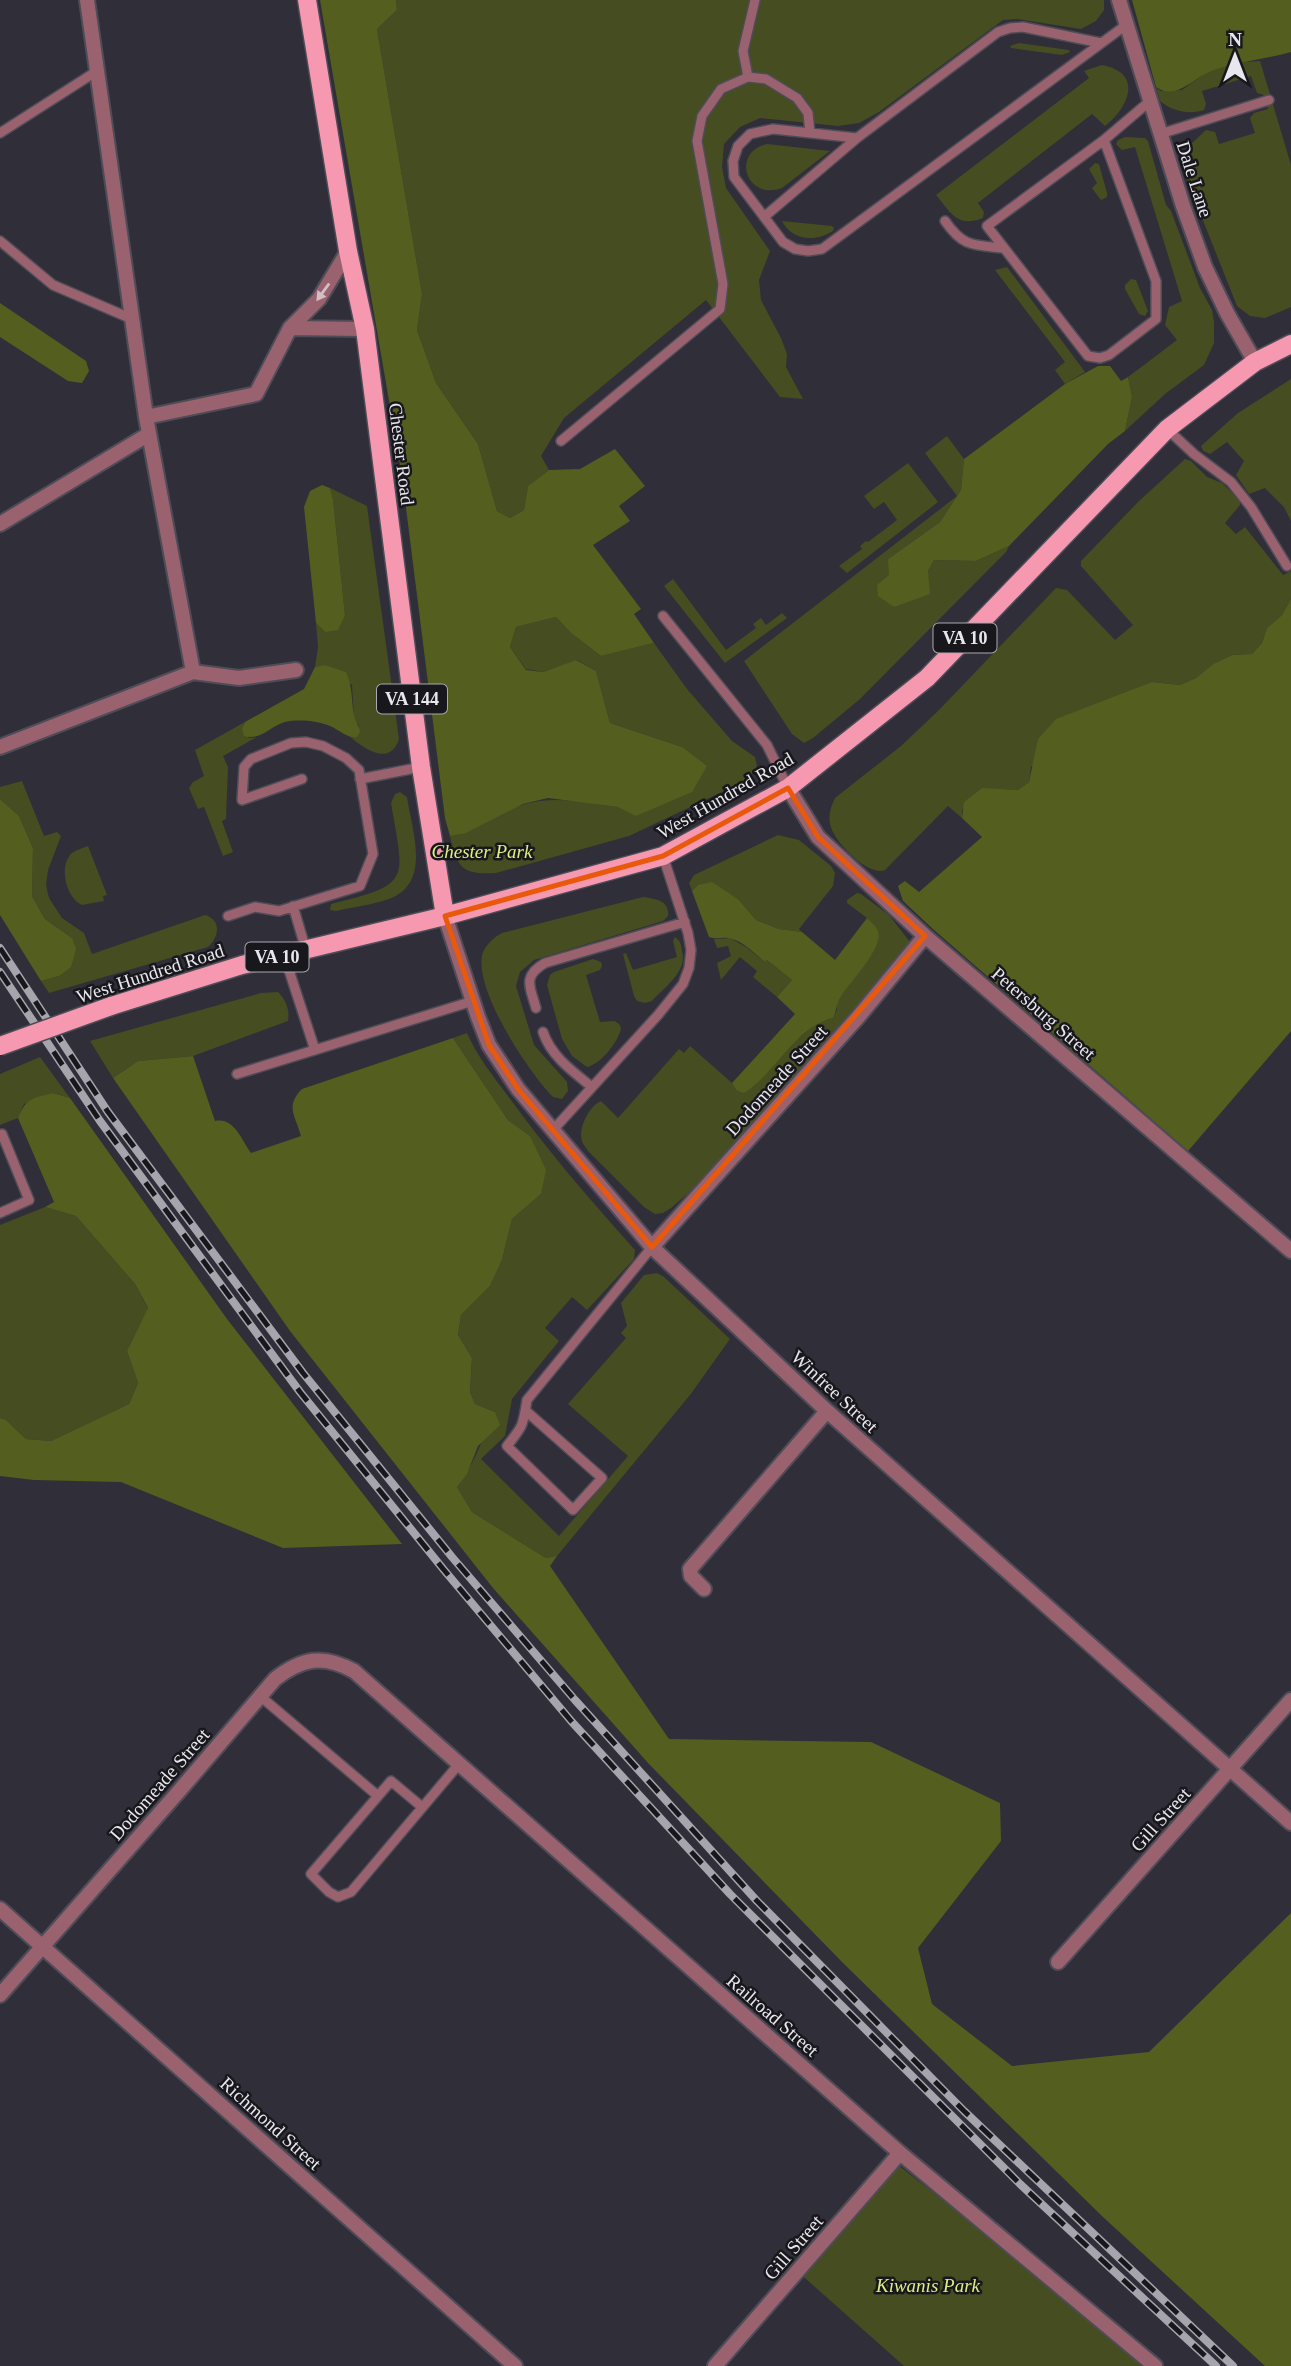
<svg xmlns="http://www.w3.org/2000/svg" width="1291" height="2366" viewBox="0 0 1291 2366" font-family="Georgia,serif">
<rect width="100%" height="100%" fill="#302e39"/>
<!-- green -->
<path fill="#464d20" d="M396,0H1104V10L1096,21L1081,29L1017,19L1003,20L879,112L859,123L838,126L760,118L740,127L724,144L722,167L726,188L770,251L759,280L761,300L781,338L787,354L786,367L803,399L780,397L706,300L564,418L541,456L549,470L528,486L524,510L510,518L497,511L478,444L436,383L417,330L422,294L377,29L397,10Z
M1019,43L1069,50L1070,52L1062,55L1011,48L1010,46Z
M1260,61L1291,165V307L1265,318L1250,316L1237,306L1185,175L1184,156L1188,147L1206,130L1215,132L1219,144L1255,133L1250,118L1254,113L1268,109L1264,95L1257,93L1251,76L1202,91L1206,104L1204,110C1190,115 1171,111 1160,101L1156,88L1161,91L1182,90L1204,74L1234,63Z
M1102,65C1143,73 1130,106 1105,126L1092,114L978,203L984,212L983,218C957,228 951,213 936,195L1089,78L1084,71Z
M1125,137L1145,138L1148,141L1166,205L1171,211L1200,288L1212,310L1214,322V343L1204,365L1165,394L1125,431L1132,397L1128,377L1177,340L1165,325L1169,307L1182,301L1135,147L1122,150L1116,144L1118,140Z
M767,144L830,151L782,188C745,201 731,152 767,144Z
M1095,163L1099,164L1107,193V197L1101,200L1092,188L1097,183L1089,169Z
M782,221L832,226L834,228L833,231C816,242 792,241 782,221Z
M1007,267L1085,372L1065,384L1055,370L1065,362L995,270Z
M1131,279L1136,280L1148,311L1145,316L1139,314L1125,289V285Z
M1291,379V521L1284,507L1265,488L1249,494L1236,475L1244,461L1227,442L1210,454L1203,451L1201,446L1238,413Z
M947,436L964,459L961,490L940,522L888,559L928,571L934,560L976,561L1009,546L1006,552L860,699L813,738L804,743L792,734L744,661L957,496L925,453Z
M1185,459L1191,461L1207,477L1222,483L1240,501V505L1225,523L1236,534L1245,527L1283,575L1291,571V599L1282,615L1267,628L1262,643L1252,654L1232,655L1213,664L1196,678L1180,685L1152,682L1133,690L1031,767L1029,782L1018,790L982,789L962,810V818L948,806L885,870C868,877 833,841 830,824C828,815 831,806 835,798L901,746L939,710L1056,588L1067,590L1115,640L1133,625L1081,566V561L1139,501Z
M908,463L938,502L847,573L839,566L862,549L860,546L866,541L868,542L897,520L884,502L874,509L864,496Z
M330,488L367,506L399,739C390,767 365,749 350,737L356,738L359,726L354,719L352,685L324,665L315,667L318,647L316,623L325,632L345,615L333,499Z
M673,579L726,650L756,628L753,624L761,618L766,625L782,613L787,618L725,663L664,586Z
M556,617L571,633L601,656L654,643L687,689L732,741L755,757L757,766L751,775L741,783L629,836L496,873C462,875 457,868 450,836C478,831 499,812 525,804C555,795 588,803 618,807L682,747L610,723L596,671L577,660L543,672L526,669L510,647L516,627Z
M245,722L242,728L249,738L257,737L223,756L228,767L226,819L222,821L233,852L223,856L204,807L198,809L189,788L193,782L204,776L195,750Z
M22,781L44,836L57,832L61,836L48,870L46,885L49,898L62,918L84,933L92,954L205,915C222,920 219,937 208,947L49,993L41,981L59,976L72,938L45,919L32,896L33,848L19,816L0,799V787Z
M400,792L407,797C412,831 432,883 389,899C372,905 353,907 336,911L330,910L331,904C413,884 404,881 391,803L395,794Z
M778,835L799,840L831,866L835,873L833,886L799,929L802,932L779,929L756,920L739,900L698,885L692,891L689,883L694,875Z
M88,846L107,895L103,896L104,901L82,905C66,898 58,866 72,853C76,850 83,848 88,846Z
M857,893L861,894L889,915L910,942L902,957L708,1176L671,1208L663,1213L655,1214L644,1207L588,1151C586,1147 583,1145 582,1141C578,1128 589,1106 601,1101L618,1118L679,1049L684,1053L690,1046L732,1083L736,1090L818,1022L833,1018L837,1010V1001L867,960L877,930L867,918L847,903V900Z
M643,897C655,899 670,900 668,916L663,921L534,960L520,972L516,986L534,1045L567,1082L568,1091L562,1099L553,1097C529,1073 471,986 483,952C487,944 494,937 502,933Z
M675,937C681,941 681,945 682,951C688,971 665,987 652,1001L645,1003L637,1001L634,996L623,954L626,953L633,970L677,957L673,941Z
M730,938L746,947L765,962L767,960L792,980L777,997L753,977L757,971L740,957L721,980L717,963L731,956L728,946L717,948L714,939Z
M593,959L601,962L602,966L600,970L586,975L600,1022L615,1021L620,1025L621,1029C618,1042 600,1065 587,1067L572,1056L562,1039L547,985L550,975L554,972Z
M278,992C286,1000 290,1010 288,1021L193,1056L138,1061L113,1078L90,1041L261,993Z
M467,1033C477,1056 493,1076 508,1096C547,1150 591,1201 635,1250L634,1259L587,1310L572,1297L545,1328L559,1341L512,1399L505,1436L481,1459L559,1536L628,1456L568,1404L626,1338L621,1333L627,1326L621,1303L644,1275L657,1273L664,1277L730,1339L690,1395L557,1556L546,1558L472,1512L457,1487C474,1466 483,1436 495,1412L475,1404L470,1392L472,1358L458,1335L461,1315L490,1286L502,1260L512,1219L541,1194L530,1136L508,1120L453,1038Z
M40,1057L70,1098L53,1093L24,1104L18,1118L0,1125V1074Z
M45,1207L76,1216L135,1284L148,1309L127,1351L138,1383L129,1404L51,1441L26,1439L6,1420L0,1418V1225Z
M893,2161L1156,2366H904L797,2271Z"/>
<!-- forest -->
<path fill="#545e1f" d="M320,0H396L397,10L377,29L422,294L417,330L436,383L478,444L497,511L510,518L524,510L528,486L549,470L580,469L615,449L645,486L619,506L630,521L593,545L641,609L634,614L654,643L601,656L571,633L556,617L516,627L510,647L526,670L543,672L576,660L596,671L610,723L682,747L707,766L692,792L636,816L618,807L548,798L523,804L466,833L450,836L445,818L402,476Z
M1132,0H1291V52C1263,60 1231,62 1205,74C1190,82 1174,100 1156,87Z
M0,303L86,361L89,371L82,383L68,381L0,337Z
M1098,366H1110L1121,381L1128,377L1132,397L1125,431L1108,444L1009,546L976,561L934,560L928,571L930,594L894,607L878,596L877,585L889,575L888,559L940,522L961,490L964,459L1065,384Z
M322,485L330,488L333,499L345,615L338,630L325,632L316,623L304,507L310,491Z
M1291,599V1031L1188,1151L934,930L903,901L898,886L905,881L919,892L982,837L962,818L964,802L982,788L1018,790L1029,782L1038,739L1056,719L1152,682L1180,685L1196,678L1213,664L1232,655L1252,654L1262,643L1267,628L1282,615Z
M324,665L346,672C353,687 351,699 354,715C355,721 359,725 360,732L356,738C346,737 339,730 330,726C318,721 299,719 285,722C270,726 261,741 244,736L242,728L245,722L304,689L315,667Z
M0,799L19,816L33,848L32,896L45,919L72,938L76,949L71,967L59,976L41,981L0,915Z
M712,882L739,900L756,920L779,929L802,932L835,960L867,918C870,921 876,926 878,931C884,948 849,983 840,998C836,1004 837,1011 833,1018C795,1027 776,1073 744,1093L736,1090L732,1083L795,1014L777,997L792,980L767,960L765,962C755,954 744,942 732,939C724,936 717,940 709,937L692,891L698,885Z
M453,1038L508,1120L530,1136L546,1170L541,1194L512,1219L502,1260L490,1286L461,1315L458,1335L472,1358L470,1392L475,1404L495,1412L500,1425L478,1446L467,1474L457,1487L472,1512L546,1558L557,1556L550,1566L669,1739L871,1742L1000,1803L1001,1841L918,1948L932,2004L1012,2066L1149,2052L1291,1913V2366H1265L1103,2217L843,1963L648,1763L493,1588L290,1331L113,1078L138,1061L193,1056L215,1121C234,1117 241,1139 251,1153L301,1136C295,1115 285,1106 302,1089Z
M53,1093L70,1098L227,1319L402,1544L283,1548L121,1482L34,1480L0,1476V1418L6,1420L26,1439L51,1441L129,1404L138,1383L127,1351L148,1308L135,1284L76,1216L45,1207L54,1202L18,1118C26,1098 33,1098 53,1093Z"/>
<g fill="none" stroke-linecap="round" stroke-linejoin="round">
<defs>
<path id="service" d="M1101,43L1023,27L1010,28L998,32L857,138L773,129L750,134L738,146L733,161L734,177L783,242L795,249L808,251L822,249L1126,25
M748,77L743,51L755,0
M0,133L97,71
M1160,134L1269,100
M1104,140L1156,281V319L1109,355L1100,358L1088,356L987,226L1104,140L1150,101
M764,217L857,138
M945,221C963,247 973,245 1003,248
M0,241L53,285L132,319
M1167,429L1194,454L1231,482L1251,507L1287,566
M561,441L720,309L723,284L697,141L702,116L721,89L748,77L766,79L797,98L808,113L810,133
M663,616L767,745L788,788
M360,779L421,767
M293,906L306,950
M228,916L255,907L279,911L360,886L373,854L359,770L346,758L323,746L306,742L291,743L251,759L244,767L242,800L302,779
M284,955L315,1050
M536,1008C530,987 522,976 545,963L685,922
M543,1032C551,1056 572,1071 592,1087
M237,1074L473,1001
M553,1130L658,1015L683,984L689,968L691,950L688,933L663,856
M0,1135L2,1134L29,1200L0,1213
M526,1411L602,1478L573,1510L507,1446C523,1426 523,1426 527,1400L652,1247
M260,1696L378,1796
M422,1807L391,1781L311,1874L329,1892L338,1897L351,1892L459,1764"/>
<path id="minor" d="M87,0L146,417
M1119,0L1183,206L1205,267L1227,313L1255,362
M290,328L365,329
M0,524L149,434
M193,672L239,678L296,670
M0,747L193,672L146,417L256,394L290,328L319,299L348,251
M788,788L818,837L925,936L1291,1251
M445,916L478,1017L489,1045L518,1089L652,1247L827,1411L1291,1823
M652,1247L859,1016L925,936
M704,1589L691,1576L690,1569L827,1411
M0,1909L515,2366
M1058,1962L1291,1700
M0,1995L180,1790L275,1679C302,1658 323,1654 354,1671L900,2153L1155,2366
M715,2366L900,2153"/>
<path id="primary" d="M307,0L348,251L365,329L421,767L445,916
M111,1006L242,965L445,916L663,856L788,788L927,678L1167,429L1255,362L1291,344"/>
</defs>
<!-- service casing -->
<use href="#service" stroke="#4e4c56" stroke-width="12"/>
<!-- minor casing -->
<use href="#minor" stroke="#4e4c56" stroke-width="18"/>
<!-- primary casing -->
<use href="#primary" stroke="#4e4c56" stroke-width="21"/>
<!-- service -->
<use href="#service" stroke="#9a626f" stroke-width="9"/>
<!-- minor -->
<use href="#minor" stroke="#9a626f" stroke-width="14"/>
<!-- primary -->
<use href="#primary" stroke="#f699b0" stroke-width="18"/>
<defs>
<path id="rail" d="M0,948L108,1112L303,1373L452,1557L575,1700L757,1901L964,2111L1233,2366
M0,972L100,1121L300,1392L444,1570L572,1722L730,1894L1020,2184L1216,2366"/>
</defs>
<!-- rail casing -->
<use href="#rail" stroke="#a6a4ad" stroke-width="8"/>
<!-- rail -->
<use href="#rail" stroke="#18171c" stroke-width="5" stroke-dasharray="16" stroke-linecap="butt"/>
<defs>
<path id="primary-bridge" d="M0,1046L111,1006"/>
</defs>
<!-- primary-bridge casing -->
<use href="#primary-bridge" stroke="#4e4c56" stroke-width="21" stroke-linecap="butt"/>
<!-- primary-bridge -->
<use href="#primary-bridge" stroke="#f699b0" stroke-width="18"/>
</g>
<!-- one-way arrows -->
<defs><path id="oneway-solid" d="M-6-.8H1V-3.2L6.5 0L1 3.2V.8H-6Z" transform="scale(1.75)"/></defs>
<use fill="#d1bfc8" href="#oneway-solid" transform="translate(323 292) rotate(126)"/>
<!-- marked area -->
<path fill="none" stroke="#e8590c" stroke-width="5" stroke-linejoin="round" d="M788,788L818,837L925,936L652,1247L518,1089L489,1045L445,916L663,856Z"/>
<g text-anchor="middle" stroke-width="5" stroke-linejoin="round" paint-order="stroke">
<!-- shield labels -->
<g fill="#18171c" stroke="#aaa9af" stroke-width="2">
<rect x="933.5" y="623.5" width="63" height="29" rx="5"/>
<rect x="377" y="684.5" width="70" height="29" rx="5"/>
<rect x="245.5" y="942.5" width="63" height="29" rx="5"/>
</g>
<g font-size="18" font-weight="bold" fill="#e9e7ee">
<text x="965" y="644">VA 10</text>
<text x="412" y="705">VA 144</text>
<text x="277" y="963">VA 10</text>
</g>
<!-- street labels -->
<g font-size="19" fill="#e9e7ee" stroke="#18171c">
<text transform="translate(1195 179) rotate(72)" y="7">Dale Lane</text>
<text transform="translate(402 454) rotate(83)" y="7">Chester Road</text>
<text transform="translate(725 795) rotate(-30)" y="7">West Hundred Road</text>
<text transform="translate(150 973) rotate(-18)" y="7">West Hundred Road</text>
<text transform="translate(1044 1013) rotate(41)" y="7">Petersburg Street</text>
<text transform="translate(776 1080) rotate(-48)" y="7">Dodomeade Street</text>
<text transform="translate(835 1391) rotate(43)" y="7">Winfree Street</text>
<text transform="translate(159 1784) rotate(-49)" y="7">Dodomeade Street</text>
<text transform="translate(1160 1819) rotate(-48)" y="7">Gill Street</text>
<text transform="translate(773 2015) rotate(41)" y="7">Railroad Street</text>
<text transform="translate(271 2123) rotate(42)" y="7">Richmond Street</text>
<text transform="translate(793 2247) rotate(-49)" y="7">Gill Street</text>
</g>
<!-- park labels -->
<g font-size="19" font-style="italic" fill="#ddf081" stroke="#18171c">
<text x="482" y="858">Chester Park</text>
<text x="928" y="2292">Kiwanis Park</text>
</g>
</g>
<!-- north arrow -->
<g transform="translate(1235 56)" stroke="#18171c" stroke-width="5" paint-order="stroke">
<path d="M0-5L12 26L0 18L-12 26Z" fill="#e9e7ee"/>
<text y="-10" font-size="19" font-weight="bold" text-anchor="middle" fill="#e9e7ee">N</text>
</g>
</svg>
